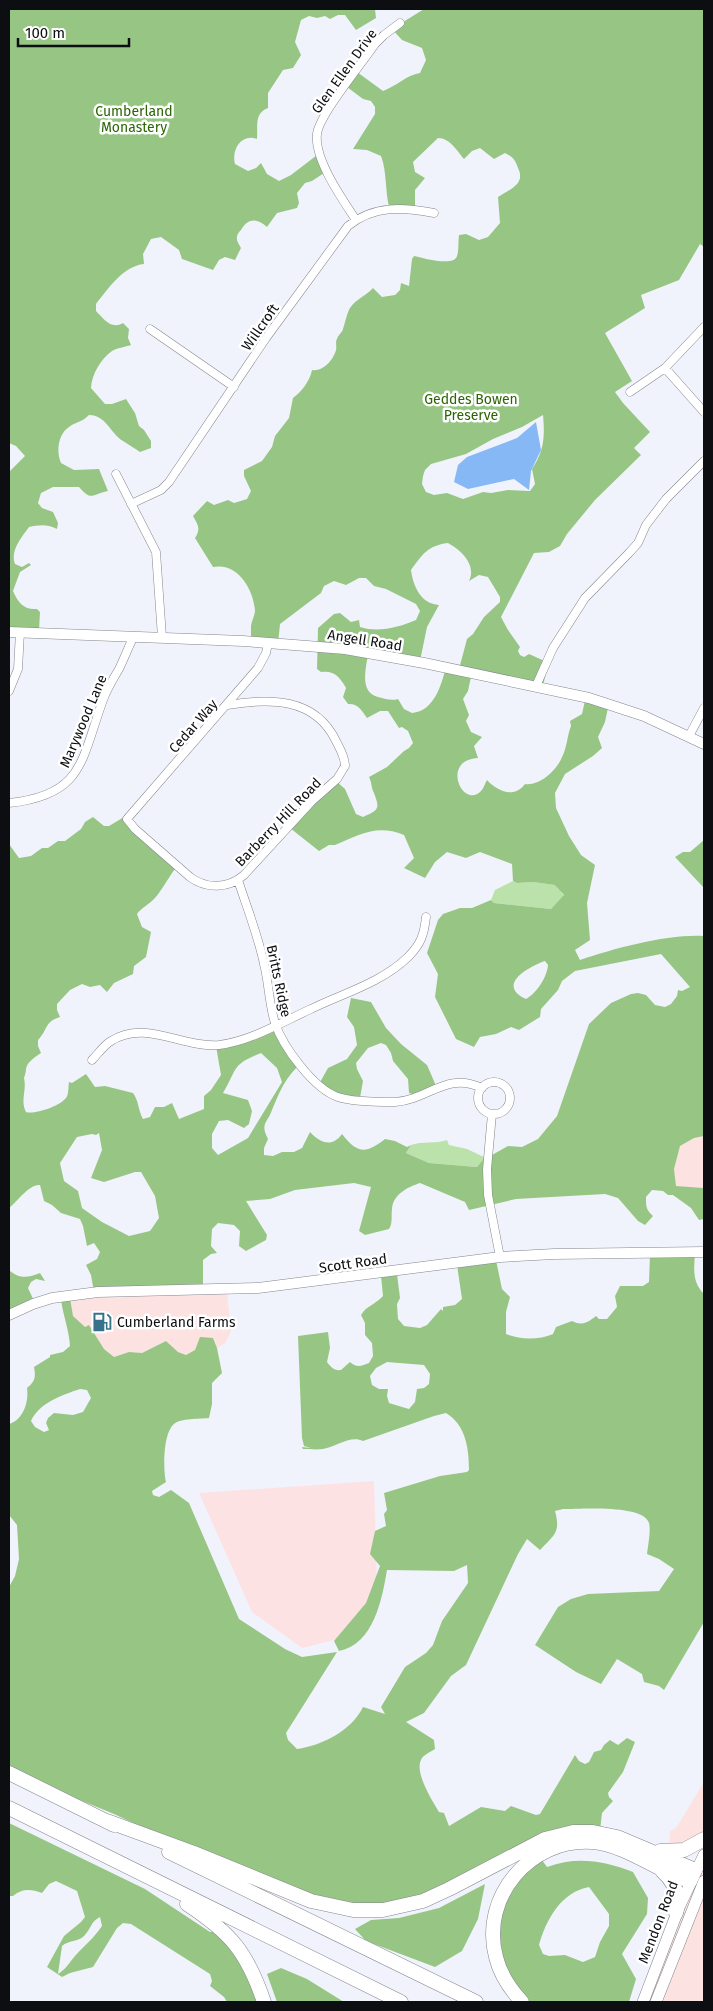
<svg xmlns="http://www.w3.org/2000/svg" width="713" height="2011" viewBox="0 0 713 2011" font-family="'Fira Sans',sans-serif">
<rect width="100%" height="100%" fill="#f1f3fc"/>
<!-- commercial -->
<path fill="#fde2e2" d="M704,1136V1188L676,1186L674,1169L680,1146L694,1138Z
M227,1291L231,1332L225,1343L217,1348L213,1338H200L195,1350L186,1355L178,1352L166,1341L142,1353L129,1352L114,1357L104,1349L89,1325L85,1328L73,1316L70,1298Z
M704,1782V1839L669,1849L670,1831L676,1828Z
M704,1860V2002H644Z"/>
<!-- industrial -->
<path fill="#fde2e4" d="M374,1481L377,1583L354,1635L302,1648L252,1612L199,1493Z"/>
<!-- green -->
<path fill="#bbe2ab" d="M513,881L517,883L533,882L556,885L564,896L551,909L494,903L491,900L495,890Z
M447,1140L449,1145L467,1149L486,1158L477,1167L429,1163L406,1153L411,1145C423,1141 435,1144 447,1140Z"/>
<!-- forest -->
<path fill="#97c684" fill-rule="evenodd" d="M9,9H375L376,18L356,30L345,15H338L330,19L325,16L317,18L309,16L301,20L295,42L301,55L293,68L283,70L268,93V108C254,113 258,126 257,139C242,133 231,149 235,164L248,171L256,168L261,163L267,174L279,181L291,175L321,152L323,154L330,169L312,181L305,183L297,193L299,203L297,208L277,213L267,227C257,218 248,218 241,230C239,232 237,234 237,237C236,241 239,244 241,248L235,260L225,257L219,260L213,270L182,259L179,250L161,237L151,239L143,254L144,264C123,266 108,289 96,304V311C104,319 111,330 123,323L129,329L128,338L131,345C125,347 117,348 112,351C100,360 92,374 91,388L105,404H112L126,399L135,413L139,426L144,430L151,441V448L140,452C134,448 128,444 123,441C110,433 106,415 89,415C81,423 77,421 69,427C58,434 56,452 61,463L74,470L99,469L108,491C92,494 92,502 79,487H53L41,493L38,503L42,508L53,512L58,523L57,529C47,524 39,525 29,527C21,538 10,551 15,564L22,567L29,563L31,565L20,572L13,591C18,602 23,610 37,609L40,612L39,631H9V472L25,456L16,446L9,443Z
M424,9H704V247L700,244L679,280L641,295L645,308L605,333L632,381L615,392L623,403L650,432L634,448L641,455L595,500L567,534L560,546L549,552L534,553L501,617L508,630L520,647L518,651L520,655L524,657L529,654L549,663L543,685L472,672L468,691L463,699L469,715L466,721L471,732L482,737L474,746L478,758C440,760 463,810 481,791C484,788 485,783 487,780C497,791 514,799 525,784C540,786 557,770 562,757C567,748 567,736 571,726L570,721L582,714L586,696L609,703L605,722L598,737L602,748L593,756L565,774L555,793L556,808L569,836L581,855L595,865L587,903L590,940L575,950L580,960C616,948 667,934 704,936V1136L694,1138L680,1146L674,1169L676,1186L704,1188V1219L699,1220L691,1208L673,1195H668L663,1191L652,1190L646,1197C646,1206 646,1210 653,1216L645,1225L638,1221L618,1198L605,1194L516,1199L469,1210L465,1202L420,1183C408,1187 393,1194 392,1209C391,1216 393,1223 389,1229L365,1235L359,1231L371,1187L354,1183L295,1190L270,1199L246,1201L267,1235L266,1240L246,1251L239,1246L240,1231L234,1225L218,1223L212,1229L211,1246L217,1253L211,1254L203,1260V1290L94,1292L91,1275L86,1265L97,1259L100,1252L94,1243L87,1246L83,1226L80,1219L61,1213L52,1205L44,1201L40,1185C29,1184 18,1201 9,1208V844L19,858L31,856L42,848H48L58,841H65L81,829L85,822L93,817L104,826H109L129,814L135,826L178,865C169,876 164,887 155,898C150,904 142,907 137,914L142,927L151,932L146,957L134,966L133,974L114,983L107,992L100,985L90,987L82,984L70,990L57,1004V1010L60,1017C44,1022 48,1030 38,1040V1046L41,1053C35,1057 27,1062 26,1069C26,1072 25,1075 24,1078C27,1090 20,1101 26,1112C34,1115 60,1106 66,1098C69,1094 68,1088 69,1082L72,1083L86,1074L95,1087L105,1086L133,1093C139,1101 138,1110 143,1119L150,1117L155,1107H164L172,1103L179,1119L204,1109V1096L211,1090L221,1075L216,1046L278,1024L301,1063C284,1080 281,1089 272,1110C267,1124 260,1123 268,1139L264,1148V1155L273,1156L282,1152H294L302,1148L310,1132C320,1143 332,1148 342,1134C358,1155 367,1153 385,1139L395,1141L407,1147L411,1145L406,1153L429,1163L477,1167L483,1160L508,1146L522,1147L538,1139L557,1116L589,1024L611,1003L631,994L638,993L646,995L655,1005L665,1007L671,1004L677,996L678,990L682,991L690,987L661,954L575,971L562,981L558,990L541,1009L540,1017L519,1030L511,1027L496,1034L480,1037L474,1047L456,1039L435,997L438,974L427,953L438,920L443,914L460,908H472L491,900L494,903L551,909L564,895L555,885L533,882L517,883L513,881L512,864L480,852L466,858L447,852L435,862L425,878L404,868L414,858L404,835C377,824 361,834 335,845H329L319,851L290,828L336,781L345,789L356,814L363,817C379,810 380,809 374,793C371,788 372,783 369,777L387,767L404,751L409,748L413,743L408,731L402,727L399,728L388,711H380L367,718C362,711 358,703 348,704L343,697L346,688C340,677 334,670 321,672L317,669L318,628L334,614L340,613L351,622L359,620L360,627C378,633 400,627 416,620L420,611L416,604L386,589L374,586L366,578H359L346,585L334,581L324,586L321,593L280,624L278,644L251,642C251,636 251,631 251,626C252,620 255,615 255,610C253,588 237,562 213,567L195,538C201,529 198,525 193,516L207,501L214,505L228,500L234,503L247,499L251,491L244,476V470L262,461L272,447L275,436L289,418L293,398C301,392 310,381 312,370C322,372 333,361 336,350C337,346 335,342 337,339C338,335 342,333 343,329C345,323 347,313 350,308C357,298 366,296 373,288L382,297L395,295L400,290L401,283L409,286L412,259L414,256C423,258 454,267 457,256C459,251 458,242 459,235L466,234L479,240L488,237L500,223L498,197C510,189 526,184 518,168C515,160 513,157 505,153L494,159L480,148L472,151L464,159C457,151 450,138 438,138L413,162L415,172L425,178L415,190V207H389C385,190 387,172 381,156L367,150L353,149L375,114V107L371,101L363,99L347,87L357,72L383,91C397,86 406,75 420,73L426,60L422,48L402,40L392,29ZM543,415C545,437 544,451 532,469L535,484L530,491L508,490L491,493L483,492L463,499L447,493L434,495L426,492L422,484L423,476L425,470L431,464L466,454L493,439L522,427ZM448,543C461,550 477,565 469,581L479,575L488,577L500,597V602L484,617L473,634L467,639L459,669L446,667C441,686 434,711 412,713L404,709L398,699C391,701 386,699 378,697C359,692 366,669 368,654L420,661L427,627L439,605C421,604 413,586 411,570C423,554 427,546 448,543ZM545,961L548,965C547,977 537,993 526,999C496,985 528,967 545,961ZM261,1053L277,1068L282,1082L248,1138L218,1155L212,1148V1134L219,1121L228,1120L244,1128L249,1124L252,1111L248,1100L223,1093C238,1068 231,1065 261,1053ZM99,1133L102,1150L91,1178L104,1182L135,1172H141L155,1196L159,1218L150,1231L129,1236L102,1222L82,1208L78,1191L64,1181L60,1163L77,1137L92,1134L96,1135Z
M704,840V888L675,857L683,852H690Z
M351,998L371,1002L386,1028L401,1044L427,1065L437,1088L418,1096L409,1093L408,1079L393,1061L391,1053L386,1045L381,1043L368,1048L356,1063L357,1069L363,1081L360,1098L343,1097L319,1084L328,1068L347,1059L357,1045L354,1027L347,1017Z
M695,1253C694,1269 692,1282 704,1294V1622L664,1690L659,1686L644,1682L642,1674L617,1659L601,1684L576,1672L535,1645L558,1607L571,1599L588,1594L659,1591L674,1569L659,1559L647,1554C648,1545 651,1531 649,1523C644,1504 580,1509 563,1509L555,1511C561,1533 554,1535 540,1550L527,1539L518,1554L466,1665L451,1676L424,1713L406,1722L434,1740L435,1749C432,1751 425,1754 422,1758C413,1771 432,1800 439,1812L444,1813L449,1826L481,1807L505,1811L511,1806L536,1815L540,1814L575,1755L579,1761L585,1764L589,1762L594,1752L601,1750L604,1745L610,1740L618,1745L627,1738L635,1742L623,1772L608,1793L609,1797L613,1801L602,1813L600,1831L586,1830L431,1898L344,1908L195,1852L114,1814L9,1771V1587L15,1576L19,1559L17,1525L9,1515V1424C23,1420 29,1402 27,1388C35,1382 36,1377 34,1367L50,1357V1355L63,1352L70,1346C69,1329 63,1316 61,1299L70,1298L73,1316L85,1327L89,1325L104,1349L114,1357L129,1352L142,1353L166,1341L178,1352L186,1355L195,1350L200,1337L213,1338L217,1348L222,1373L212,1383V1404L209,1418C199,1419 181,1418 174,1424C163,1433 163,1469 166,1482L152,1491L153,1495L159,1497L171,1490L189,1503L239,1619L285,1649L302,1657L337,1652L286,1733L288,1740L297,1749C323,1745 351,1731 363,1707L385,1714L381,1707L405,1667L426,1653L433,1645L442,1621L468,1583L467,1565L454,1571L387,1570C382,1599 374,1644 339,1651L334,1641L366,1603L380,1566L370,1554L375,1531L386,1526L384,1514L387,1510L384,1493L440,1476L467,1472L469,1470C469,1449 466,1425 446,1413L434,1416L363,1441C350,1435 336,1447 323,1449C317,1450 309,1449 303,1449L302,1447L311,1448L304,1446L302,1438L298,1336L328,1332L330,1348L327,1362C331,1367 334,1371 341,1370L350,1362C356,1368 362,1366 369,1363L373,1356L372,1343L365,1335V1323L361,1315C366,1306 376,1304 383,1296L381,1276L397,1274L400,1298L397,1304L398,1319L404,1326L420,1328L427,1325L441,1309L443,1311V1307L455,1305L462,1299L457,1265L496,1260L502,1289L510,1297L506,1312V1334C520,1340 539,1340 553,1334L556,1327L572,1321C582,1326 587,1323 596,1316L599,1319H607L617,1307L615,1296L620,1286H643L649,1282L650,1255ZM387,1362L424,1365L430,1374L429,1384L424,1388L417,1389L415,1402L409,1409L389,1403L387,1396L388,1389H379L372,1385L370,1376L376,1368ZM80,1389L87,1390L91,1398L83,1412L73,1415L54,1413L48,1418L46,1423L49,1430L44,1432L35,1427L31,1421C39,1403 62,1395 80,1389Z
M9,1270C19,1279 28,1278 40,1273L45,1281L36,1279L31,1282L28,1288L35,1303L9,1315Z
M9,1823L145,1889L210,1932L225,1929L266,2002H227L224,1997L210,1986L212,1981L210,1974L131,1924L123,1923L117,1928L93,1967L70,1973L62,1977L47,1967L64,1936L81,1922L85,1917L77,1891L56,1881L49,1884L42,1893C31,1889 22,1888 13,1896H9ZM100,1917L102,1926C94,1938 84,1946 75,1956C69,1963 66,1969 58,1974L62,1946C69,1940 78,1942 84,1936C92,1928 90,1922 100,1917Z
M539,1856L547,1867C577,1856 604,1861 633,1872L648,1898L647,1914L622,1954L636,1979L629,2002H526L499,1962V1906ZM589,1887L609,1914V1926L600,1942L595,1957L583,1962L565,1955L549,1956L543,1954L539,1945C546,1920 561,1892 589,1887Z
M485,1884L478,1919L462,1951L435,1967L366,1941L355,1929L371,1920L399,1918L439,1908Z
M281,1968L307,1979L344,2002H277L267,1974Z"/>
<!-- water -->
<path fill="#86b8f5" d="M536,422L541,450L531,471L529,490L514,479L468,489L454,482L458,465L467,457L517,438Z"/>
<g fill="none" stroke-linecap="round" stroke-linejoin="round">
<defs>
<path id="street" d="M356,220C342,199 314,159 317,134C319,115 363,62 375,44L384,35L400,23
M150,329L234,387
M665,368L704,412
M630,392L665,368L704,327
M116,474L156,552L162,637
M131,504L161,490L169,482L266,338L348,226C374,205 403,207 434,213
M536,686L553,648L585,598L629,553L638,543L646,525L666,499L704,461
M9,691L18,669L20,632
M227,705C269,698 315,697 336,741C340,749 345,757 345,766L337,779L312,801L244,875C228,889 206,889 190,877L135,829L127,819L258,668L266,653L268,643
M689,736L704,708
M9,803C84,795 81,760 103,700C107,689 113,679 119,669C124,659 128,648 133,638
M238,880C247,908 258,935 264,964C269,984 269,1004 275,1023C283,1047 314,1089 338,1097C352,1102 380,1102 395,1102C429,1100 446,1071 482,1088
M92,1060C98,1054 104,1045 111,1041C145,1019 182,1048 219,1045C251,1041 282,1022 311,1009C344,993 381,983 408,957C421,944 424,935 426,917
M478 1098a16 16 0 1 1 32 0a16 16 0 1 1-32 0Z
M492,1114L487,1169L488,1195L500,1257"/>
<path id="secondary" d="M9,632L243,641L345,649L424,663L589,698L644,716L704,744
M9,1315L33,1304L52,1298L98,1292L258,1288L500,1257L554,1254L704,1252"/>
<path id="primary" d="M643,2002L680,1905L704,1855
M656,2002L704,1881"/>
<path id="highway" d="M9,1773L114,1825
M9,1808L401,2002
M107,1821L194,1853L311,1901L353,1910H383L423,1901L449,1889L545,1839L573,1832H593L617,1837L695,1870
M660,1851L684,1850L704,1839
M169,1852L476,2002
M662,1871C675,1882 680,1896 676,1913
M187,1904C231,1933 247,1952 264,2002
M522,2002C510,1989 500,1974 496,1957C480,1897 530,1838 592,1842C627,1845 657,1871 690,1881"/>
</defs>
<!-- street casing -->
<use href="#street" stroke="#84868e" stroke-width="9"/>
<!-- secondary casing -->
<use href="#secondary" stroke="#84868e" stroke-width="11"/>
<!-- primary casing -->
<use href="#primary" stroke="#84868e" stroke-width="12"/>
<!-- highway casing -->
<use href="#highway" stroke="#84868e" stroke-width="15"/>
<!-- street -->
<use href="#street" stroke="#fff" stroke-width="8"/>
<!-- secondary -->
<use href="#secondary" stroke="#fff" stroke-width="10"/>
<!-- primary -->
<use href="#primary" stroke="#fff" stroke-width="11"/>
<!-- highway -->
<use href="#highway" stroke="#fff" stroke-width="14"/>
</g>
<!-- icons -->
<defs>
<symbol id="fuel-bare" viewBox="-9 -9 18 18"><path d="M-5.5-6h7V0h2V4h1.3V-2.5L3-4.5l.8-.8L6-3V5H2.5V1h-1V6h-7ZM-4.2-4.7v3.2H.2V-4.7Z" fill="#36738a" stroke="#fff" stroke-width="2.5" paint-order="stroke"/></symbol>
</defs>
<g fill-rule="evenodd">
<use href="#fuel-bare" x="88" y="1308" width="28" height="28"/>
</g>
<g text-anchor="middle" stroke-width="5" stroke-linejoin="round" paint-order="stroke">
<!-- street labels -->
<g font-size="14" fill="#0d0e11" stroke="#fff">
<text transform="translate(344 71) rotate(-54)" y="5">Glen Ellen Drive</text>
<text transform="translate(260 327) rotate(-55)" y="5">Willcroft</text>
<text transform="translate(365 640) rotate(9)" y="5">Angell Road</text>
<text transform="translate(83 721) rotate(-67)" y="5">Marywood Lane</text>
<text transform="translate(193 726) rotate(-49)" y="5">Cedar Way</text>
<text transform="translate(278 822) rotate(-46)" y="5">Barberry Hill Road</text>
<text transform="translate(279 981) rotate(78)" y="5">Britts Ridge</text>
<text transform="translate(353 1263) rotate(-8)" y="5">Scott Road</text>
<text transform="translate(658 1922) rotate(-69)" y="5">Mendon Road</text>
</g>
<!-- park labels -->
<g font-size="14" fill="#2c6505" stroke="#fff">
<text x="134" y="116">Cumberland<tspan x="134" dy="16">Monastery</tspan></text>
<text x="471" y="404">Geddes Bowen<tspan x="471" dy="16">Preserve</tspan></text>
</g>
<!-- poi labels -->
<g font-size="14" fill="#0d0e11" stroke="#fff" text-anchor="start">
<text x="117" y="1327">Cumberland Farms</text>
</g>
</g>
<!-- border -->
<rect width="713" height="2011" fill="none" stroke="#0d0e11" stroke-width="20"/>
<!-- scale -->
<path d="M18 38v8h111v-8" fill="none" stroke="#0d0e11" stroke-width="2.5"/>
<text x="25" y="38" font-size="15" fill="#0d0e11" stroke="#ffffff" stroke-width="4" paint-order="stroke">100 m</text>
</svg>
